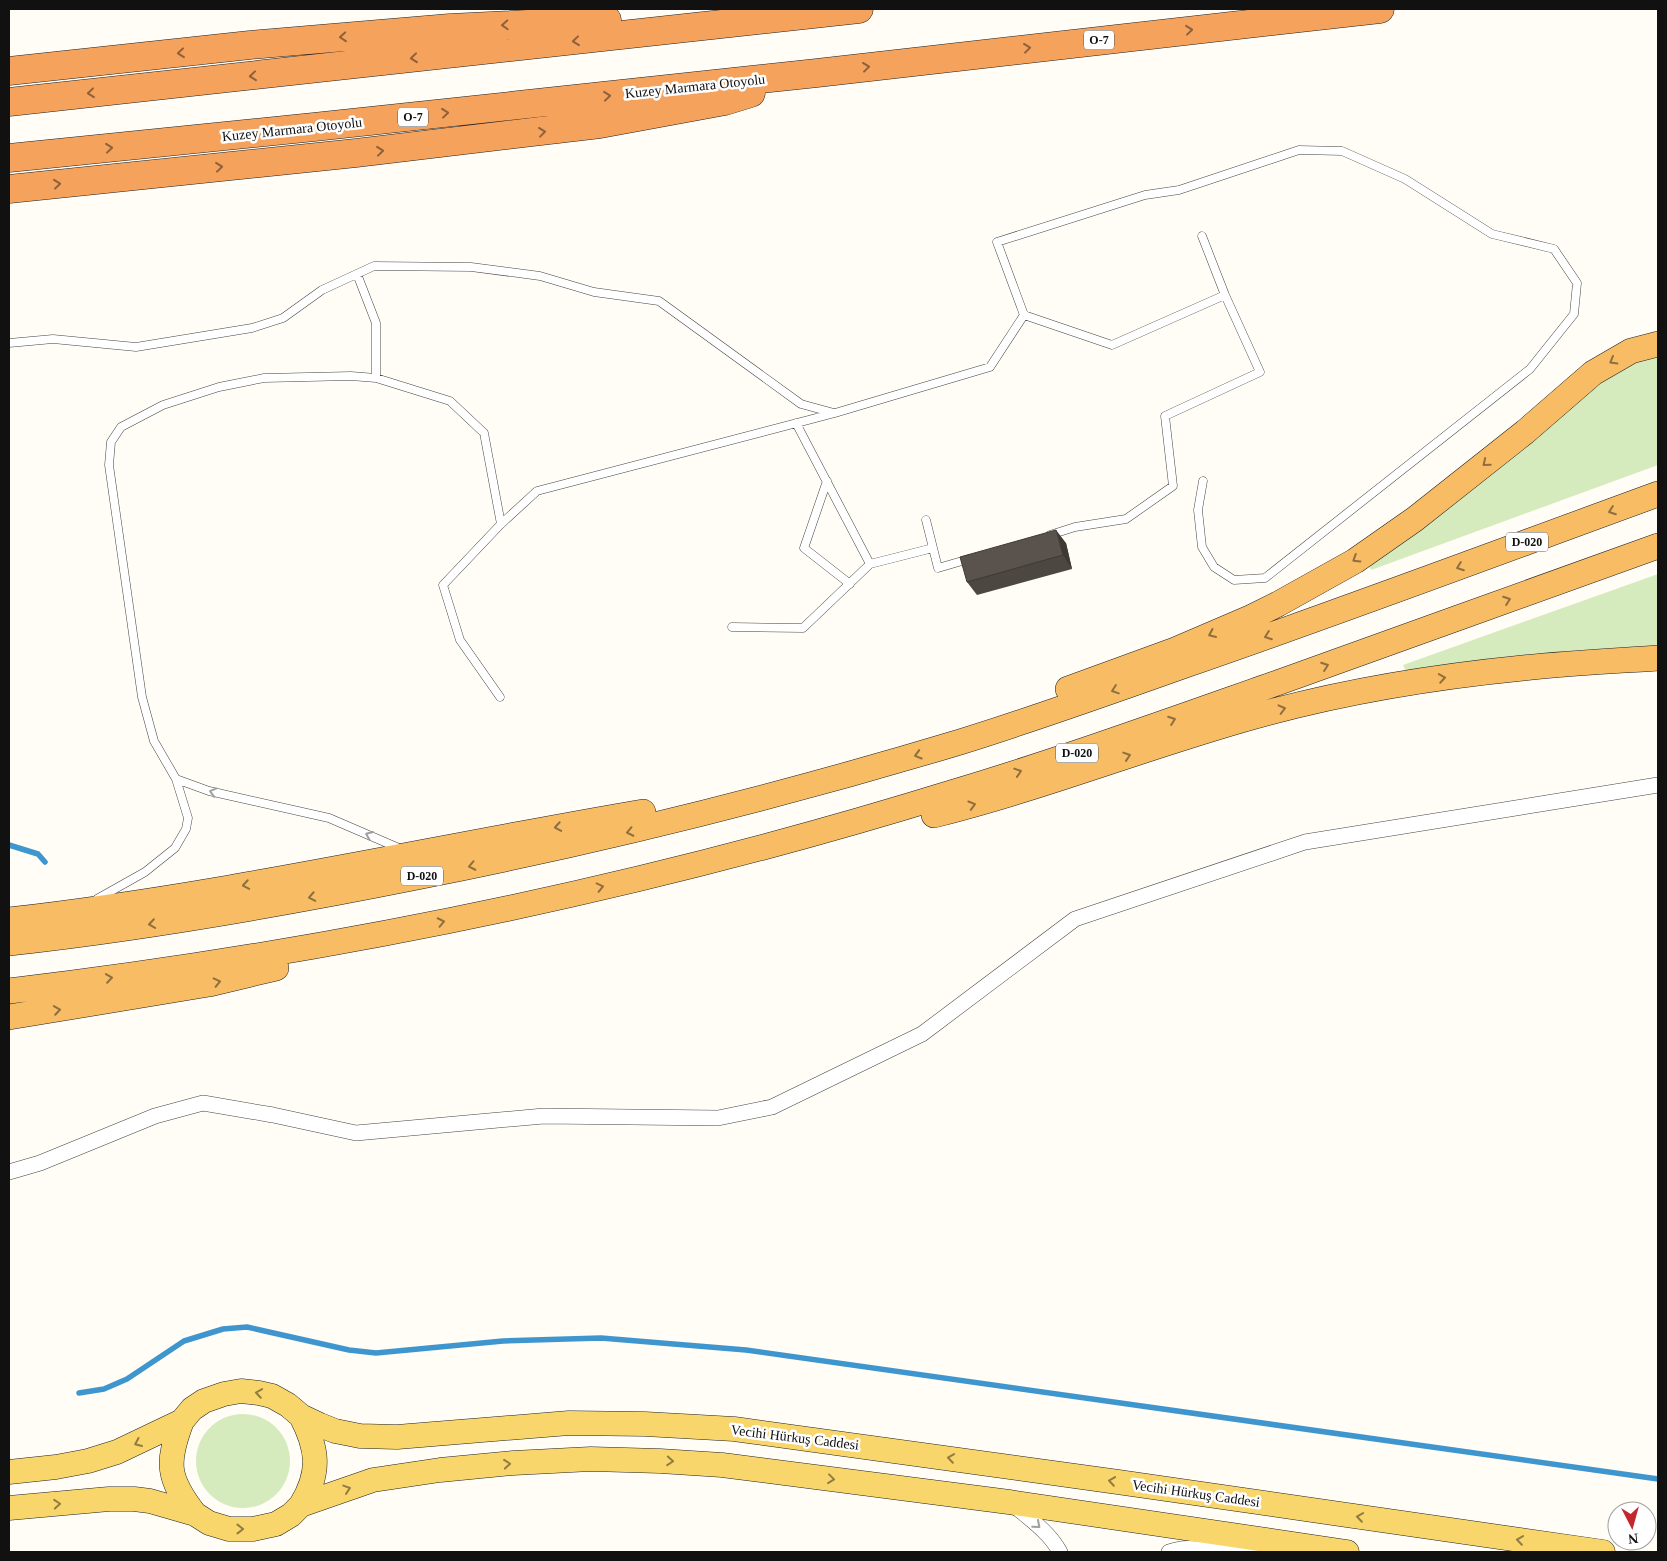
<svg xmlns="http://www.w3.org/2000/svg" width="1667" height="1561" viewBox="0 0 1667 1561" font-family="Georgia,serif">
<rect width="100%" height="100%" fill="#fffdf5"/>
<!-- green -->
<path fill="#d5ebbd" d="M1658,352V465L1371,570L1368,562L1608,373Z
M1658,574V646L1579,650L1406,672L1403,665Z
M196 1461a47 47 0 1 1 94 0a47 47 0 1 1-94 0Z"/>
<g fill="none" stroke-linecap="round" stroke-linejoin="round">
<!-- stream -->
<path stroke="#3f96cf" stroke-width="5.5" d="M9,845L38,854L45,862
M79,1393L104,1389L127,1379L184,1341L223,1329L247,1327L349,1350L376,1353L503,1341L601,1338L746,1350L1658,1479"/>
<defs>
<path id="service" d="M357,274L376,323V378
M1024,315L1112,345L1225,295
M9,343L53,339L136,347L252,328L283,318L322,290L374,266L471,267L540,276L594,292L659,301L801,404L834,413
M796,423L870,564
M827,481L804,548L850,584
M926,520L938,568L969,559
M1050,535L1075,527L1126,519L1173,486L1165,416L1260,372L1225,295L1202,236
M732,627L803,628L870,564L933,548
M500,697L460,640L443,585L501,524L537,491L835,413L990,367L1024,315L997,242L1145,195L1179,190L1299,150L1342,151L1405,179L1492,234L1554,249L1577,283L1574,314L1530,369L1265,578L1234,580L1214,567L1202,547L1198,510L1203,481
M176,779L154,741L142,697L109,465L111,442L121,427L163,405L219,387L264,378L351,376L376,378L450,401L484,433L501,524
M97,899L145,872L175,848L186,829L188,818L176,779L209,791L329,818L401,849"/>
<path id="minor" d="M9,1172L40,1163L155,1116L203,1103L273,1115L356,1133L544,1116L718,1118L772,1107L922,1034L1075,919L1305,842L1658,785
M1012,1504C1030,1519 1049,1532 1060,1552
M1169,1552C1189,1544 1208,1552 1229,1551C1240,1551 1253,1548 1264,1545"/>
<path id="primary" d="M301,1416C318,1449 321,1472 301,1505
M182,1421C166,1463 167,1478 195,1514
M9,1472L56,1467L88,1461L117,1452L182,1421L192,1409L204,1401L224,1394L241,1391L259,1393L272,1396L288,1405L301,1416L320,1425L335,1431L360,1436L397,1437L569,1423L645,1424L734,1429L1118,1482L1603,1552
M9,1508L109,1499H134L150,1501L195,1514L209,1523L229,1529H253L276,1524L291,1515L301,1505L373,1480L440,1470L513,1463L591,1459L660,1461L722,1465L1009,1502L1347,1552"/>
<path id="trunk" d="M1068,689L1175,650L1252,617L1278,604L1355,561L1415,519L1525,432L1593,373L1631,351L1658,344
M934,815C1042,788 1145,747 1252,717C1340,692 1432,677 1523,668C1568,663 1613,661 1658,658
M9,920C222,896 431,848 643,812
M9,943C146,928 282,904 417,877C600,841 781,796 960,742C1034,719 1107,693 1180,667C1340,612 1499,552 1658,494
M9,991C328,953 644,888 951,793C1061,760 1169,721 1277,683C1404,637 1531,592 1658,546
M9,1017L209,984L276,968"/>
<path id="motorway" d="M9,71L250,45L450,28L607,20
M9,102L859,9
M9,158L314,127L817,73L1380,9
M9,189L356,153L600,124L725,101L751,93"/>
</defs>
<!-- service casing -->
<use href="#service" stroke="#444" stroke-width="9"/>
<!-- minor casing -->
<use href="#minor" stroke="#444" stroke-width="16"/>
<!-- primary casing -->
<use href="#primary" stroke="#222" stroke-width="25"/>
<!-- trunk casing -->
<use href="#trunk" stroke="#222" stroke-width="26"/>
<!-- motorway casing -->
<use href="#motorway" stroke="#222" stroke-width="29"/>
<!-- service -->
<use href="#service" stroke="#fff" stroke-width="8"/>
<!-- minor -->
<use href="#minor" stroke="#fff" stroke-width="15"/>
<!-- primary -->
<use href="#primary" stroke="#f9d66b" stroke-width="24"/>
<!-- trunk -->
<use href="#trunk" stroke="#f7bc64" stroke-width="25"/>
<!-- motorway -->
<use href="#motorway" stroke="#f5a25d" stroke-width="28"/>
</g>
<!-- wall -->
<path fill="#4d4742" d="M1066,543L1072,569L977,595L967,582Z"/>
<!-- shaded-wall -->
<path fill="#3f3936" d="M1056,530L1066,543L1072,569L1063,555Z"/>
<!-- building -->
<path fill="#5a524d" stroke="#3f3936" d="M1056,530L1063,555L967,582L960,557Z"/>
<!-- one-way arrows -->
<defs><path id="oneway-chevron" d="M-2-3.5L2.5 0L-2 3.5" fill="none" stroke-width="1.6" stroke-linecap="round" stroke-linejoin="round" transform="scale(1.25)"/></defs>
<g stroke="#8e613b">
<use href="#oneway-chevron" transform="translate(505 25) rotate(177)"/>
<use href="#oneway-chevron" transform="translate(1189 30) rotate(-6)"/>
<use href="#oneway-chevron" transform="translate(343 37) rotate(175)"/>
<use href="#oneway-chevron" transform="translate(576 41) rotate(174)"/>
<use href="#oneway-chevron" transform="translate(1027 48) rotate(-7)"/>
<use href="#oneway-chevron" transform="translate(181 53) rotate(174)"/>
<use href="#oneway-chevron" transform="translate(414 58) rotate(174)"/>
<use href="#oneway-chevron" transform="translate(866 67) rotate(-7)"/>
<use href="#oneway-chevron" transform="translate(253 76) rotate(174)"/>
<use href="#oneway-chevron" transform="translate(91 93) rotate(174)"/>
<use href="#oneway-chevron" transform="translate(607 96) rotate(-6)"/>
<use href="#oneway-chevron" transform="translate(445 113) rotate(-6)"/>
<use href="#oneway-chevron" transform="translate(542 132) rotate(-7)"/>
<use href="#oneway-chevron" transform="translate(109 148) rotate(-6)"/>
<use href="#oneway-chevron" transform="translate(380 151) rotate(-6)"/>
<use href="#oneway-chevron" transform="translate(219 167) rotate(-6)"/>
<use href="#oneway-chevron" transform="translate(57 184) rotate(-6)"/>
</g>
<g stroke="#906f3f">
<use href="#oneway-chevron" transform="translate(1613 361) rotate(150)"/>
<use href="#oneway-chevron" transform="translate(1486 463) rotate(141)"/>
<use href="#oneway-chevron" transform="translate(1612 511) rotate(160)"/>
<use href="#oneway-chevron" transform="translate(1356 559) rotate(148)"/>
<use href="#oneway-chevron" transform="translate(1460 567) rotate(160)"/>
<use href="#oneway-chevron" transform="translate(1507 600) rotate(-20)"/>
<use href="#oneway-chevron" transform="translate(1212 634) rotate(156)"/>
<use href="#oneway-chevron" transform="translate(1268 636) rotate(160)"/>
<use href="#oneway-chevron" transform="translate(1325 666) rotate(-20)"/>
<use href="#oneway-chevron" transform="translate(1442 678) rotate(-9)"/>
<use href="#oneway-chevron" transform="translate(1115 690) rotate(161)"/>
<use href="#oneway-chevron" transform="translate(1282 709) rotate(-14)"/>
<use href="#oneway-chevron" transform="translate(1172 720) rotate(-20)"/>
<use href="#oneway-chevron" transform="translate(918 755) rotate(164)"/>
<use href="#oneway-chevron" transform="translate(1127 756) rotate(-18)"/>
<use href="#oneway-chevron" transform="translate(1018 772) rotate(-18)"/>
<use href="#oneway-chevron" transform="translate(972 805) rotate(-16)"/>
<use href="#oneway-chevron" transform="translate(558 827) rotate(170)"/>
<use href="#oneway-chevron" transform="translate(630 832) rotate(168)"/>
<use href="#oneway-chevron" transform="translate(472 866) rotate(168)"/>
<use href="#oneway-chevron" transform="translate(246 885) rotate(170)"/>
<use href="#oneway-chevron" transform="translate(600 887) rotate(-13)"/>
<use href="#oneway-chevron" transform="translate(312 897) rotate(169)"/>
<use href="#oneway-chevron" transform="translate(441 922) rotate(-12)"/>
<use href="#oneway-chevron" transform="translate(152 924) rotate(172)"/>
<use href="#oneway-chevron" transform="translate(109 978) rotate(-8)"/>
<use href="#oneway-chevron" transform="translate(217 982) rotate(-13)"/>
<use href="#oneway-chevron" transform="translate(57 1010) rotate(-9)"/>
</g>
<g stroke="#a0a0a0">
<use href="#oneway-chevron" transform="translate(213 792) rotate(-165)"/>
<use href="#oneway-chevron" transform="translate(369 835) rotate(-157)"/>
<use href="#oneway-chevron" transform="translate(1037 1525) rotate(41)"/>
</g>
<g stroke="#917d42">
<use href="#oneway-chevron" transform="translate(259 1393) rotate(-171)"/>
<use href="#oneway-chevron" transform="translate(138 1443) rotate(156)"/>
<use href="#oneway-chevron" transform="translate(951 1458) rotate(-172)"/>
<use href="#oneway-chevron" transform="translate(670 1461) rotate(4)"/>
<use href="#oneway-chevron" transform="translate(507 1464) rotate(-5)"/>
<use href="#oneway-chevron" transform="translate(831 1479) rotate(7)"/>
<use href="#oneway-chevron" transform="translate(1112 1481) rotate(-172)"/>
<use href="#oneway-chevron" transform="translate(347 1489) rotate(-18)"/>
<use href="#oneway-chevron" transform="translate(57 1504) rotate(-5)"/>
<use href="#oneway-chevron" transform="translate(1360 1517) rotate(-172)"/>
<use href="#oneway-chevron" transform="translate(240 1529)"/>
<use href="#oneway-chevron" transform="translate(1520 1540) rotate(-172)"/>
</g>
<g text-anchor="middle" stroke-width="5" stroke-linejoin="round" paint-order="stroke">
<!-- shield labels -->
<g fill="#fff" stroke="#585858" stroke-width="1">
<rect x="1084" y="30.5" width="30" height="19" rx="4"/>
<rect x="398" y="107.5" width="30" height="19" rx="4"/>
<rect x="1506" y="532.5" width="42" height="19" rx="4"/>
<rect x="1056" y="743.5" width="42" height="19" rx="4"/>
<rect x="401" y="866.5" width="42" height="19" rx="4"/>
</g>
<g font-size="12" font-weight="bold" fill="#111">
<text x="1099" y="44">O-7</text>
<text x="413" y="121">O-7</text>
<text x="1527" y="546">D-020</text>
<text x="1077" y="757">D-020</text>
<text x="422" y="880">D-020</text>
</g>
<!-- street labels -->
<g font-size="14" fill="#111" stroke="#fff">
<text transform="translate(695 86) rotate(-6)" y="5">Kuzey Marmara Otoyolu</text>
<text transform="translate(292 129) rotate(-6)" y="5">Kuzey Marmara Otoyolu</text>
<text transform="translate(795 1437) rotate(7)" y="5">Vecihi Hürkuş Caddesi</text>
<text transform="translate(1196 1493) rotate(8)" y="5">Vecihi Hürkuş Caddesi</text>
</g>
</g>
<!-- border -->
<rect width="1667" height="1561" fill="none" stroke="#111111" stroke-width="20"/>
<!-- north arrow -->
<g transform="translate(1632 1526) rotate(174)"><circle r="24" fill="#ffffff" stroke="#a0a0a0"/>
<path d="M0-4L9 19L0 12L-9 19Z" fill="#c4262e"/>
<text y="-8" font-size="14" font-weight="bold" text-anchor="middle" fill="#111111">N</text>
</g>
</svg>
